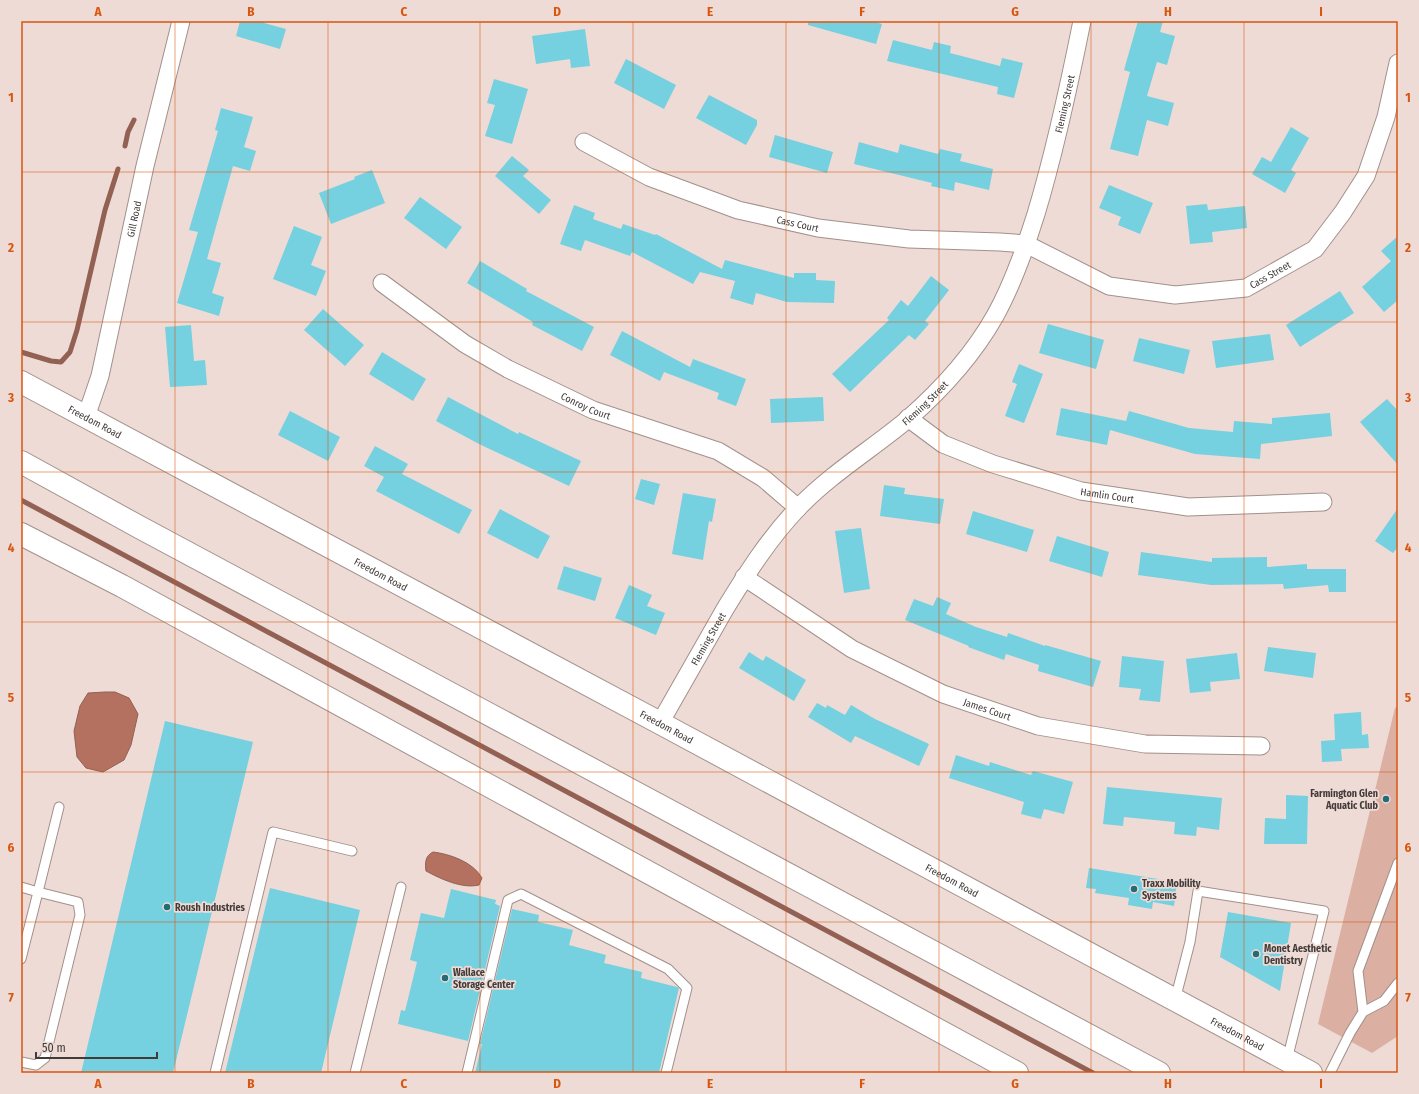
<svg xmlns="http://www.w3.org/2000/svg" width="1419" height="1094" viewBox="0 0 1419 1094" font-family="'Fira Sans Condensed',sans-serif">
<rect width="100%" height="100%" fill="#eedbd5"/>
<!-- green -->
<path fill="#dcafa3" d="M1398,706V1036L1372,1053L1318,1024L1395,708Z"/>
<!-- water -->
<path fill="#b4715f" stroke="#926154" d="M105,692H115L129,698L138,714L131,745L124,760L103,772L86,768L77,757L74,731L80,706L88,693Z
M433,852C450,854 473,862 482,878L479,885C462,889 441,879 426,871C425,863 425,856 433,852Z"/>
<g fill="none" stroke-linecap="round" stroke-linejoin="round">
<!-- stream -->
<path stroke="#926154" stroke-width="5" d="M125,146L128,132L134,120
M21,352L51,361L61,362L70,352L77,330L105,210L118,169
M21,500L1093,1073"/>
</g>
<!-- building -->
<path fill="#75d0e0" d="M240,21H264V23L286,29L280,49L236,36Z
M808,21H872L882,24L876,44L808,25Z
M1138,21H1163L1160,32L1175,36L1167,65L1157,62L1147,96L1174,103L1168,126L1147,120L1138,156L1110,149L1130,72L1124,70Z
M585,29L590,66L571,68L570,59L536,64L532,36Z
M893,40L932,50L934,42L951,46L950,53L1000,66L1002,58L1023,63L1014,98L997,94L998,87L887,61Z
M626,59L676,85L664,109L614,83Z
M494,79L528,89L512,144L485,136L495,105L487,103Z
M709,95L757,120V125L746,145L696,118Z
M221,108L253,117L244,147L256,151L250,171L233,166L207,259L221,263L212,293L224,297L219,316L177,303L198,232L189,230L218,131L215,130Z
M1291,127L1309,138L1291,170L1296,173L1285,193L1252,174L1262,157L1271,162Z
M775,135L833,152L827,173L769,157Z
M859,142L898,153L900,144L938,154L940,149L962,154L960,161L993,169L989,190L955,182L954,191L931,186L932,183L854,164Z
M512,156L529,170L523,176L551,200L539,214L495,176Z
M372,170L385,203L331,224L319,193L355,179L354,177Z
M1109,185L1153,203L1140,234L1118,225L1121,217L1099,208Z
M420,197L462,227L446,249L404,218Z
M1207,204L1208,210L1245,206L1247,228L1212,232L1213,242L1190,244L1186,206Z
M574,205L595,213L593,219L621,229L623,224L655,235L656,234L722,269L725,260L794,278V273H816V280L835,281L834,303L787,302L756,293L753,305L730,298L735,281L700,272L693,284L632,252L630,256L585,240L581,251L560,244Z
M294,226L322,237L311,265L326,271L316,296L273,279Z
M1398,236V300L1384,312L1362,287L1391,261L1381,251Z
M480,261L527,289L526,291L594,327L582,351L532,325L533,322L467,283Z
M931,276L949,290L925,321L929,324L915,340L909,335L850,392L832,374L889,320L887,318L901,300L908,306Z
M1340,291L1354,313L1300,347L1286,325Z
M323,309L364,345L345,366L304,330Z
M1048,324L1104,340L1096,369L1039,353Z
M191,325L194,361L205,360L207,385L170,387L165,327Z
M622,331L690,367L693,359L746,379L736,406L717,399L719,393L664,372L660,381L610,355Z
M1270,334L1274,360L1216,368L1212,341Z
M1139,338L1190,350L1184,374L1133,361Z
M382,352L426,379L413,401L369,374Z
M1019,364L1043,374L1024,423L1005,416L1017,384L1012,382Z
M448,397L518,434L519,432L581,461L569,486L481,445L436,421Z
M823,397L824,421L771,423L770,399Z
M1387,399L1398,411V465L1360,422Z
M1061,408L1126,421L1129,411L1189,428L1233,432L1234,421L1272,424V418L1330,413L1332,436L1261,444L1260,459L1195,454L1110,430L1107,445L1056,435Z
M290,411L340,437L328,461L278,435Z
M375,446L408,464L402,474L472,510L459,534L376,491L384,477L364,466Z
M641,479L660,484L654,505L635,499Z
M884,485L905,488L904,494L944,499L940,524L880,516Z
M683,493L716,499L712,522L709,521L703,560L672,554Z
M1398,508V547L1393,553L1375,541Z
M500,509L550,536L538,559L487,533Z
M973,511L1034,530L1027,552L966,534Z
M861,528L870,589L844,593L835,531Z
M1057,536L1109,552L1102,577L1049,561Z
M1141,552L1212,562V558L1267,557V567L1307,564V569H1346V592H1329L1328,585L1284,589L1283,584L1211,585L1138,575Z
M564,566L602,578L595,601L557,589Z
M629,585L652,595L647,606L665,613L656,635L615,618Z
M937,597L951,603L946,614L976,627L1007,637L1008,633L1045,646V645L1101,661L1093,687L1038,671L1039,665L1006,654L1004,660L968,647L969,646L905,620L914,599L933,606Z
M1268,647L1316,653L1313,678L1264,671Z
M749,652L763,661L766,656L806,680L794,701L739,668Z
M1237,653L1240,679L1210,682L1211,691L1190,693L1186,659Z
M1122,656L1164,661L1160,702L1139,700L1141,689L1119,687Z
M817,703L826,708L827,705L845,715L851,705L875,719L929,744L919,766L855,736L851,743L808,717Z
M1361,712L1362,735L1368,734L1369,748L1341,749L1342,761L1322,762L1321,741L1335,740L1334,714Z
M165,721L253,742L173,1073H81Z
M956,755L989,766L990,762L1031,775L1033,771L1073,782L1064,814L1044,809L1041,819L1021,814L1024,802L949,778Z
M1107,787L1222,798L1219,830L1197,827L1196,836L1174,834L1175,822L1124,817L1123,826L1103,824Z
M1286,795L1308,796L1307,844H1264L1265,818L1286,819Z
M1089,868L1177,882L1174,906L1153,902L1152,909L1128,905L1129,898L1095,893L1096,889L1086,888Z
M270,888L360,910L321,1073H225Z
M451,889L496,900L495,904L500,906L468,1041L398,1024L401,1010L405,1011L417,962L410,960L421,913L444,918Z
M512,909L539,915L538,922L573,930L569,945L606,955L604,963L642,972L641,978L677,987L679,988L659,1073H475L482,1044H480Z
M1228,912L1291,923L1280,991L1220,957Z"/>
<g fill="none" stroke-linecap="round" stroke-linejoin="round">
<defs>
<path id="lane" d="M21,887L38,892L21,959
M1175,1000L1190,942L1198,891L1324,911L1287,1060
M1363,1012L1358,971L1398,863
M21,1062L36,1065L45,1058L80,915L78,902L38,892L59,807
M215,1073L273,832L352,851
M355,1073L401,887
M467,1073L508,900L521,894L668,969L687,988L666,1073
M1330,1073L1350,1033L1363,1012L1384,1001L1398,983"/>
<g id="street">
<path id="s1" d="M584,142L649,177L738,210L818,228L909,239L1000,242L1026,244L1109,286L1175,295L1246,288L1315,249L1343,212L1366,176L1386,117L1398,63"/>
<path id="s2" d="M382,283L465,344L508,369L593,410L718,451L763,478L798,508"/>
<path id="s3" d="M86,417L100,376L145,166L181,21"/>
<path id="s4" d="M908,418L943,444L993,464L1081,491L1188,507L1323,502"/>
<path id="s5" d="M744,577L852,649L943,694L1038,726L1145,744L1261,746"/>
<path id="s6" d="M660,723C682,685 703,647 725,609C747,573 770,537 799,507C832,473 872,449 908,419C941,390 973,355 995,316C1013,284 1025,249 1036,214C1055,151 1069,86 1082,21"/>
</g>
<g id="secondary">
<path id="s7" d="M21,382L660,723L1311,1073"/>
</g>
<path id="highway" d="M21,462L141,528L1159,1073
M21,534L122,586L1017,1073"/>
</defs>
<!-- lane casing -->
<use href="#lane" stroke="#a2908b" stroke-width="11"/>
<!-- street casing -->
<use href="#street" stroke="#a2908b" stroke-width="19"/>
<!-- secondary casing -->
<use href="#secondary" stroke="#a2908b" stroke-width="24"/>
<!-- highway casing -->
<use href="#highway" stroke="#a2908b" stroke-width="24"/>
<!-- lane -->
<use href="#lane" stroke="#fff" stroke-width="9"/>
<!-- street -->
<use href="#street" stroke="#fff" stroke-width="17"/>
<!-- secondary -->
<use href="#secondary" stroke="#fff" stroke-width="22"/>
<!-- highway -->
<use href="#highway" stroke="#fff" stroke-width="22"/>
</g>
<!-- grid -->
<path fill="none" stroke="#d75610" stroke-width="1" stroke-opacity="0.55" d="M175,21V1073M328,21V1073M480,21V1073M633,21V1073M786,21V1073M939,21V1073M1091,21V1073M1244,21V1073M21,172H1398M21,322H1398M21,472H1398M21,622H1398M21,772H1398M21,922H1398"/>
<!-- markers -->
<g fill="#226b77" stroke="#eedbd5" stroke-width="1.5">
<circle cx="1386" cy="799" r="4"/>
<circle cx="1134" cy="889" r="4"/>
<circle cx="167" cy="907" r="4"/>
<circle cx="1256" cy="954" r="4"/>
<circle cx="445" cy="978" r="4"/>
</g>
<g text-anchor="middle" stroke-width="3.5" stroke-linejoin="round" paint-order="stroke">
<!-- street labels -->
<g font-size="10" fill="#423b39" stroke="#eedbd5">
<text dy="4" stroke="none"><textPath href="#s6" startOffset="757">Fleming Street</textPath></text>
<text dy="4" stroke="none"><textPath href="#s3" startOffset="204">Gill Road</textPath></text>
<text dy="4" stroke="none"><textPath href="#s1" startOffset="230">Cass Court</textPath></text>
<text dy="4" stroke="none"><textPath href="#s1" startOffset="718">Cass Street</textPath></text>
<text dy="4" stroke="none"><textPath href="#s6" startOffset="421">Fleming Street</textPath></text>
<text dy="4" stroke="none"><textPath href="#s2" startOffset="239">Conroy Court</textPath></text>
<text dy="4" stroke="none"><textPath href="#s7" startOffset="84">Freedom Road</textPath></text>
<text dy="4" stroke="none"><textPath href="#s4" startOffset="216">Hamlin Court</textPath></text>
<text dy="4" stroke="none"><textPath href="#s7" startOffset="408">Freedom Road</textPath></text>
<text dy="4" stroke="none"><textPath href="#s6" startOffset="97">Fleming Street</textPath></text>
<text dy="4" stroke="none"><textPath href="#s5" startOffset="278">James Court</textPath></text>
<text dy="4" stroke="none"><textPath href="#s7" startOffset="732">Freedom Road</textPath></text>
<text dy="4" stroke="none"><textPath href="#s7" startOffset="1056">Freedom Road</textPath></text>
<text dy="4" stroke="none"><textPath href="#s7" startOffset="1380">Freedom Road</textPath></text>
</g>
<!-- poi labels -->
<g font-size="10" font-weight="bold" fill="#423b39" stroke="#eedbd5" text-anchor="start">
<text x="1378" y="797" text-anchor="end">Farmington Glen<tspan x="1378" dy="12">Aquatic Club</tspan></text>
<text x="1142" y="887">Traxx Mobility<tspan x="1142" dy="12">Systems</tspan></text>
<text x="175" y="911">Roush Industries</text>
<text x="1264" y="952">Monet Aesthetic<tspan x="1264" dy="12">Dentistry</tspan></text>
<text x="453" y="976">Wallace<tspan x="453" dy="12">Storage Center</tspan></text>
</g>
</g>
<!-- border -->
<rect width="1419" height="1094" fill="none" stroke="#eedbd5" stroke-width="44"/>
<!-- scale -->
<path d="M36 1052v6h121v-6" fill="none" stroke="#423b39" stroke-width="2"/>
<text x="42" y="1052" font-size="12" fill="#423b39" stroke="#eedbd5" stroke-width="3" paint-order="stroke">50 m</text>
<rect x="22" y="22" width="1375" height="1050" fill="none" stroke="#d75610" stroke-width="1.5"/>
<g font-size="13" text-anchor="middle" font-weight="bold" fill="#d75610">
<text x="98" y="16">A</text>
<text x="251" y="16">B</text>
<text x="404" y="16">C</text>
<text x="557" y="16">D</text>
<text x="710" y="16">E</text>
<text x="862" y="16">F</text>
<text x="1015" y="16">G</text>
<text x="1168" y="16">H</text>
<text x="1321" y="16">I</text>
<text x="11" y="102">1</text>
<text x="1408" y="102">1</text>
<text x="11" y="252">2</text>
<text x="1408" y="252">2</text>
<text x="11" y="402">3</text>
<text x="1408" y="402">3</text>
<text x="11" y="552">4</text>
<text x="1408" y="552">4</text>
<text x="11" y="702">5</text>
<text x="1408" y="702">5</text>
<text x="11" y="852">6</text>
<text x="1408" y="852">6</text>
<text x="11" y="1002">7</text>
<text x="1408" y="1002">7</text>
<text x="98" y="1088">A</text>
<text x="251" y="1088">B</text>
<text x="404" y="1088">C</text>
<text x="557" y="1088">D</text>
<text x="710" y="1088">E</text>
<text x="862" y="1088">F</text>
<text x="1015" y="1088">G</text>
<text x="1168" y="1088">H</text>
<text x="1321" y="1088">I</text>
</g>
</svg>
